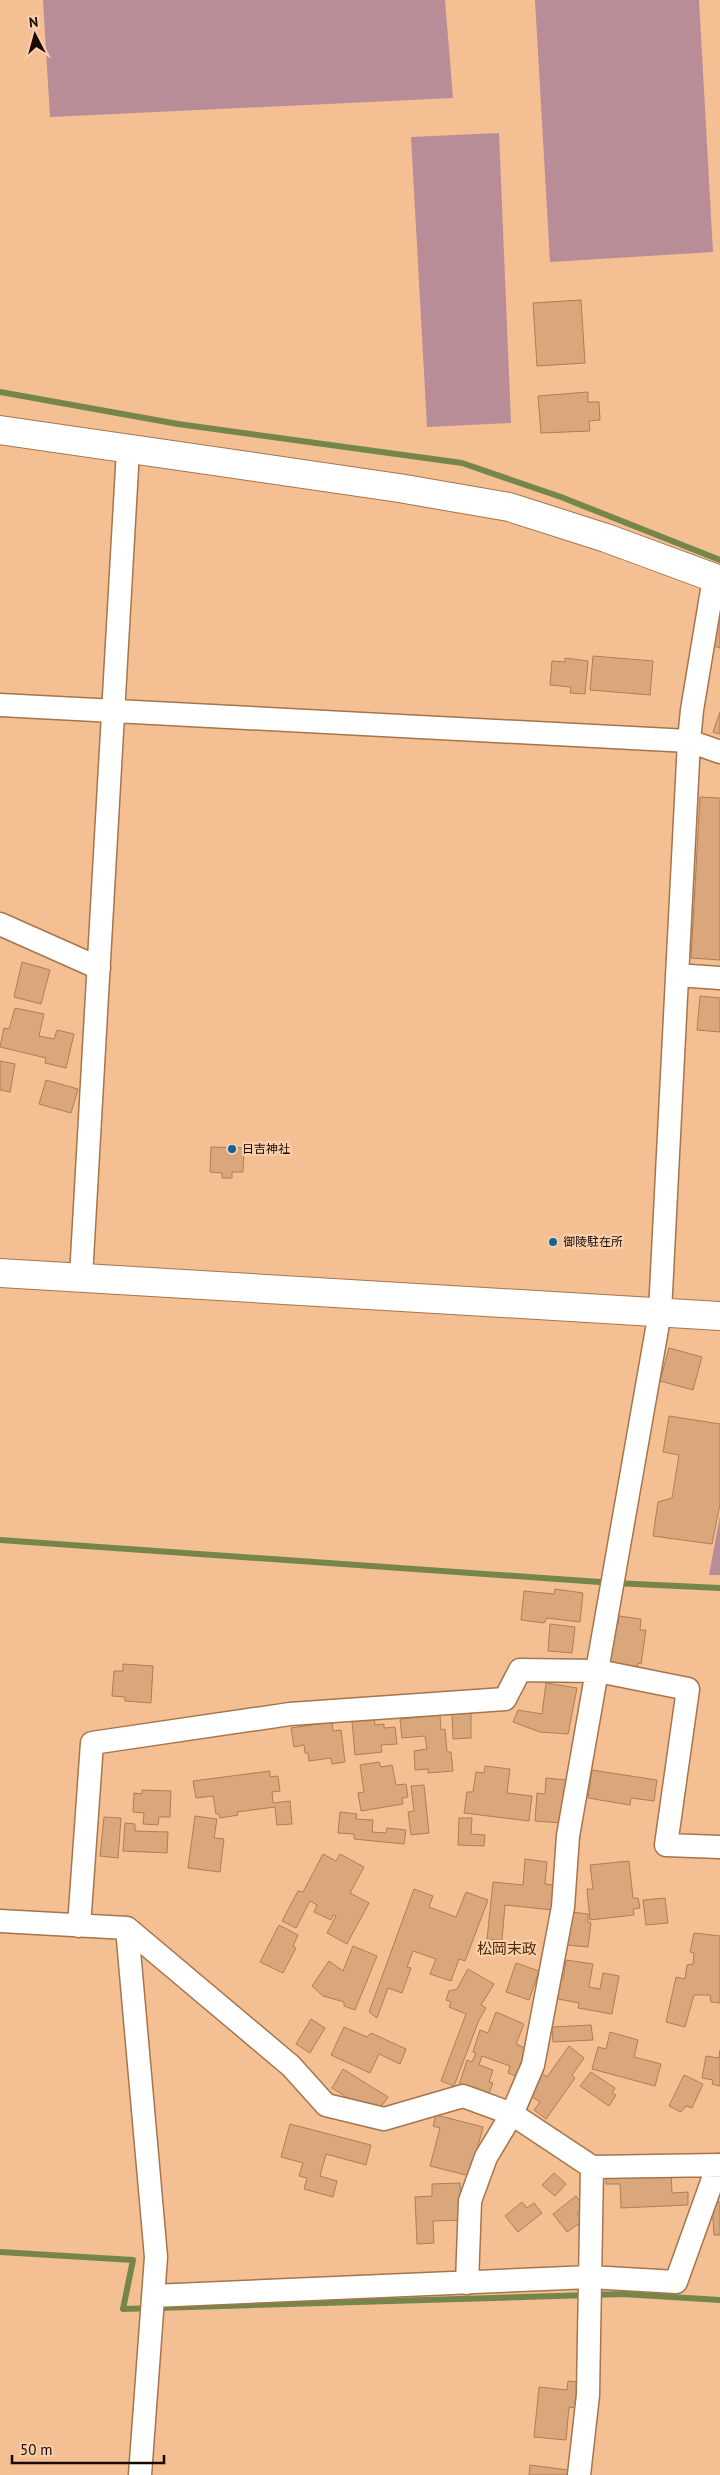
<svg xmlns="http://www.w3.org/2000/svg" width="720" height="2475" viewBox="0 0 720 2475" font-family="'PT Sans','Noto Sans JP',sans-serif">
<rect width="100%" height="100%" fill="#f4bf93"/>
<!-- green -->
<path fill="#b88d98" d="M43,0H445L453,98L50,117Z
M535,0H699L713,252L550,262Z
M499,133L511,423L427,427L411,137Z
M720,1516V1575H709Z"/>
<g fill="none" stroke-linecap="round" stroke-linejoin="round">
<!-- stream -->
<path stroke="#76864b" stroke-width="6" d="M0,392L178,424L462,463L561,497L720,560
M0,1540L614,1583L720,1588
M0,2252L133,2260L123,2309L623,2294L720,2300"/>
</g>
<!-- building -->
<path fill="#daa67b" stroke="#af7e54" d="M581,300L585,363L537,366L533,303Z
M588,392V402H599L600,420L589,421L590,431L541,433L538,396Z
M719,613H720V648L708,644Z
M593,656L653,661L650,695L590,690Z
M565,658L588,661L585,694L570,693L571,687L550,685L552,661L565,662Z
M720,712V734L713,732Z
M700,797L720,798V960L691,958Z
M22,962L50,970L41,1004L14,997Z
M700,996L720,998V1032L697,1030Z
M15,1008L44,1014L39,1036L54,1039L57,1030L74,1034L66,1068L45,1063L46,1058L0,1047L4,1028L9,1029Z
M0,1061L15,1064L10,1092L0,1090Z
M46,1080L78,1089L71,1113L39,1104Z
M211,1147L244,1148L243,1172H232V1178H222V1173L210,1172Z
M669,1348L702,1357L693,1390L660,1381Z
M669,1416L720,1424V1504L712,1544L653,1536L658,1502L672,1498L679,1455L663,1452Z
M555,1589L583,1593L580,1622L547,1618L544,1623L521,1620L524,1591L554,1594Z
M619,1616L641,1619L640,1630H646L641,1664L638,1663L637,1668L607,1664L608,1623L618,1624Z
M550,1624L575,1627L572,1653L548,1651Z
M123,1664L153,1666L151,1703L125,1701V1697L112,1696L114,1671H123Z
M546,1683L577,1688L568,1734L540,1732L513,1722L518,1710L542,1714Z
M452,1713H471V1738L453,1739Z
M440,1715L441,1730L445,1729L447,1752H451L453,1771L428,1773V1769L415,1770L414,1751L427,1749L425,1736L402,1738L400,1719Z
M374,1718L375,1725L384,1724V1728L395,1727L397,1744L381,1745L382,1752L355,1755L352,1721Z
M332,1722L333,1731L341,1730L345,1762L332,1764L331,1758L309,1761L308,1753H305L304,1745L294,1747L291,1728Z
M379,1762L381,1767L392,1765L396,1785L406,1784L408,1797L402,1798L403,1804L361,1811L358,1793L364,1792L360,1765Z
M485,1766L510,1769L507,1793L532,1796L529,1821L464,1813L467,1792H473L476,1772L484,1773Z
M592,1770L657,1780L654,1801L631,1798L630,1805L588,1798Z
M270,1771V1777L278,1776L280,1791L272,1792L273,1803L290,1801L292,1824L277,1825L275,1807L237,1812L238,1815L220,1818L219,1814H216L213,1796L196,1798L193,1781Z
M546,1778L566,1780L562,1823L535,1821L537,1793L545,1794Z
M424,1785L429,1833L411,1835L408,1812L414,1811L411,1786Z
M142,1790L171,1791L170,1817H159L158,1825L143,1824L144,1813L133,1812L134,1793L142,1794Z
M340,1812L357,1814L356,1819L373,1820L372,1832L386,1833L387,1828L406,1830L404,1844L354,1839V1834L338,1833Z
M195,1816L217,1819L214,1838L224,1839L220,1872L188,1868Z
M104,1817L121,1818L118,1858L100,1856Z
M459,1818H472L471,1834L485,1835L484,1846L458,1845Z
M125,1823L135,1824V1831L168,1832L167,1853L123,1851Z
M323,1854L336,1861L340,1854L364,1867L350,1893L369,1903L347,1944L327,1933L336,1916L333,1915L331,1920L314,1912L317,1905L310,1901L296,1928L282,1921L298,1891L303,1892Z
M525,1859L547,1862L545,1884L555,1885L553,1910L505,1905L502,1940L487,1939L493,1882L523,1885Z
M629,1861L633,1898H638L640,1908L633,1909L634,1915L590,1920L587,1889H593L590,1865Z
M414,1889L433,1896L429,1907L456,1917L466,1892L488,1900L465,1961L459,1959L451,1981L430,1974L436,1959L413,1951L407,1967L411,1968L402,1993L388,1988L377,2018L369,2012Z
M665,1898L668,1923L646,1925L643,1900Z
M572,1912L588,1914V1922L591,1923L588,1947L567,1945Z
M279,1925L298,1935L293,1946L296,1948L283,1973L260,1962Z
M694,1933L720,1936V2003L711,2002L710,1995H694L685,2027L666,2022L676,1977L685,1979L687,1965L693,1964L694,1953L690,1952Z
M353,1946L377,1956L355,2010L344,2006V2002L323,1996L312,1986L329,1961L343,1971Z
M566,1960L593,1964L589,1987L600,1989L603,1973L619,1976L612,2014L578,2008L579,2003L553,1998L557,1978L563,1979Z
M516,1963L539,1971L529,2000L506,1992Z
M468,1969L494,1984L481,2005L486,2008L479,2020L454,2086L441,2081L466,2014L449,2007L451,2002L446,2000L449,1991L457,1989Z
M496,2012L524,2024L516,2044L527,2049L516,2076L508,2073L510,2066L482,2056L479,2065L493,2070L489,2082L493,2083L488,2096L459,2085L467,2060L472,2062L476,2053L473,2052L480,2030L488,2033Z
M311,2019L325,2028L310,2053L296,2044Z
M591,2025L593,2040L553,2042L552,2027Z
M344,2027L367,2037L371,2033L406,2049L400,2064L379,2054L370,2073L331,2055Z
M610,2032L638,2040L634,2057L661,2064L655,2086L592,2069L598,2047L606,2049Z
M569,2046L584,2058L572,2075L575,2078L546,2119L534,2110L540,2102L528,2094L542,2073L547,2077Z
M720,2050V2086L712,2084L713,2080L702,2078L706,2056L719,2058Z
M343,2069L388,2097L378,2111L362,2101L359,2105L332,2088Z
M591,2072L615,2088L612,2093L616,2095L609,2106L580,2086Z
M684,2075L703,2084L692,2108L686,2106L681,2112L669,2106Z
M436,2115L483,2127L470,2176L430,2166L440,2128L433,2126Z
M290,2124L371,2145L366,2165L326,2154L320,2176L337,2181L333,2197L304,2189L307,2178L299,2176L303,2163L281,2157Z
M671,2171L672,2193L688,2192V2205L621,2208L620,2184H606V2173Z
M554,2173L566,2184L555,2196L542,2185Z
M460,2183L462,2220L433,2221L434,2243L417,2244L415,2197L432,2196V2184Z
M576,2196L584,2207L577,2213L583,2221L567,2232L553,2214Z
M522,2202L527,2208L534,2203L542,2213L518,2232L505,2216Z
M712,2202H720V2235H714Z
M568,2381L578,2382L576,2408L569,2407L566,2440L534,2437L539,2387L567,2390Z
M530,2465L568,2470L567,2475H529Z"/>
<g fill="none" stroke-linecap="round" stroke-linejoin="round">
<defs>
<path id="street" d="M0,705L689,741L720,752
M0,924L99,968
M677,975L720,978
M81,1277L128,450
M0,1921L127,1928L291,2066L326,2105L384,2119L463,2096L512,2114L592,2167L720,2165
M79,1926L92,1743L290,1714L505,1699L520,1670L598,1671L688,1689L666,1845L720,1847
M127,1928L156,2257L140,2475
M467,2283L470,2201L486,2157L512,2114L533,2065L563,1907L568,1836L660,1312L689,741L692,710L714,578
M153,2296L590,2277L676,2282L718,2165
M579,2475L588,2395L592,2167"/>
<path id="secondary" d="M0,430L399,488L509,507L606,538L720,580
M0,1273L720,1316"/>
</defs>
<!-- street casing -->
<use href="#street" stroke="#a6754b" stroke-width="25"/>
<!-- secondary casing -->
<use href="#secondary" stroke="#a6754b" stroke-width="30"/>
<!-- street -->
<use href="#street" stroke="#fff" stroke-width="22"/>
<!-- secondary -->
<use href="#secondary" stroke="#fff" stroke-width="28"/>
</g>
<!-- markers -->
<g fill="#0d6595" stroke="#f9cfac" stroke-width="2">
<circle cx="232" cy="1149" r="5"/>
<circle cx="553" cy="1242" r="5"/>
</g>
<g text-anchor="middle" stroke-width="4.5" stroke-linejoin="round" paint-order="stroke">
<!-- poi labels -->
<g font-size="12" fill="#1a0900" stroke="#f9cfac" text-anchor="start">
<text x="242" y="1153">日吉神社</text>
<text x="563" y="1246">御陵駐在所</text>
</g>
<!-- quarter labels -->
<g font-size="15" fill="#4c2b09" stroke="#f9cfac">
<text x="507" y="1954">松岡末政</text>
</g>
</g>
<!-- north arrow -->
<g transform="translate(35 35) rotate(354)" stroke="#f9cfac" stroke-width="4" paint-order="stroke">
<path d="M0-4L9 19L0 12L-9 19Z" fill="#1a0900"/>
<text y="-8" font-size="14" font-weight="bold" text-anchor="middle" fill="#1a0900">N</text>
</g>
<!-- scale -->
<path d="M12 2455v8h152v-8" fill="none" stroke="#1a0900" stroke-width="2.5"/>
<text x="20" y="2455" font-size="15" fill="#1a0900" stroke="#f9cfac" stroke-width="4" paint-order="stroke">50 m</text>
</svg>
